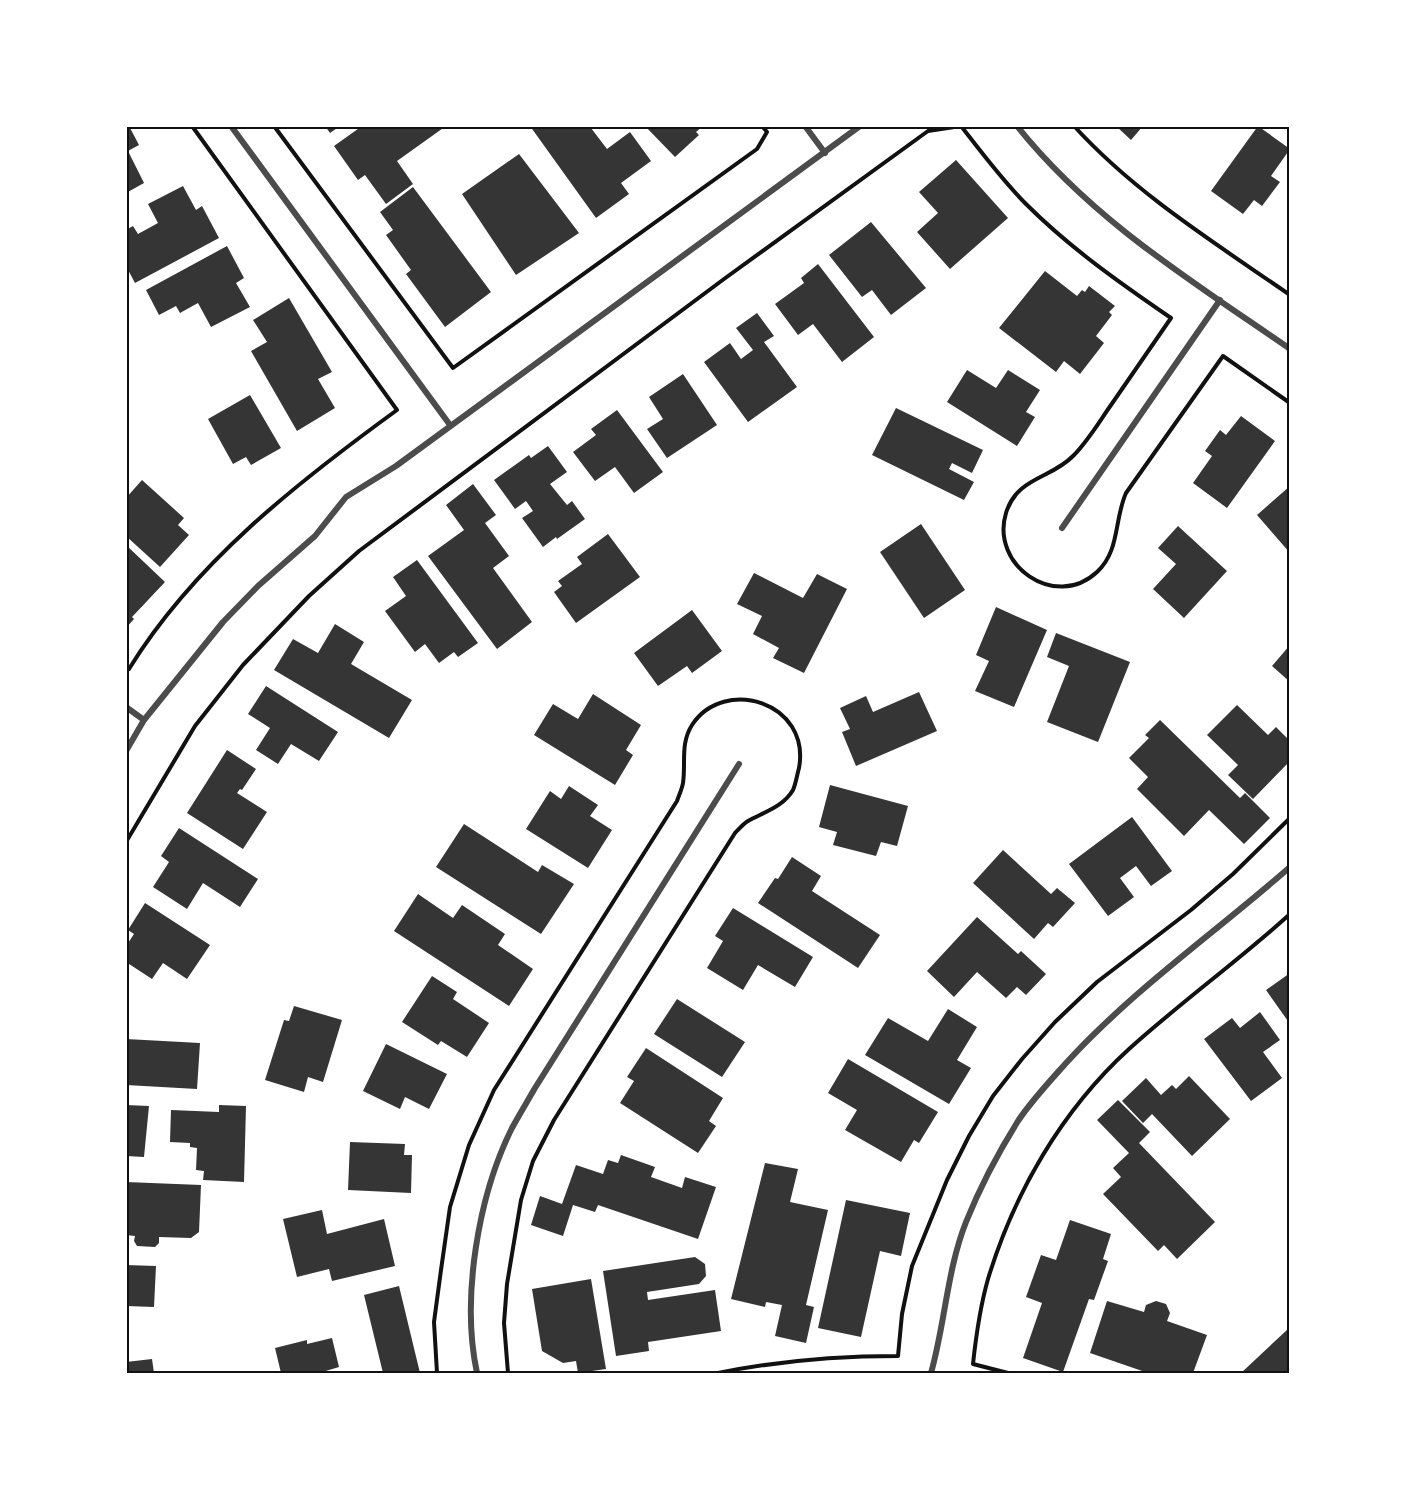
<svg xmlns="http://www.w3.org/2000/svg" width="1416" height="1499" viewBox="0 0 1416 1499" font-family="'Libre Baskerville',serif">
<rect width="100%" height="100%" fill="#fff"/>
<!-- building -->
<path fill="#353535" d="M126,126H129L139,145L128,151L144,183L126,193Z
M325,126H340L330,133Z
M362,126H446L397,161L413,184L386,204L365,175L358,180L334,146Z
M530,126H594L591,128L607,149L630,132L651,161L621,183L629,194L596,218Z
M645,126H703L696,132L699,135L675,157Z
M1116,126H1143L1131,140Z
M1258,126L1290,149L1271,176L1280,182L1262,206L1254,200L1243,214L1211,191Z
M519,154L579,233L516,275L462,194Z
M956,160L1008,218L950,269L917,232L938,213L919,192Z
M183,186L196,210L202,206L219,238L135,283L126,266V230L133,226L138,234L158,223L148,204Z
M413,187L491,292L445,327L406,274L411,270L386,235L393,230L380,212Z
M871,222L926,288L891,315L872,290L862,297L829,255Z
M227,246L244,278L236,283L250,307L211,327L198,303L180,313L176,306L159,315L146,290Z
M818,264L874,337L842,362L813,324L798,335L775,304L804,283L801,278Z
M1045,271L1077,296L1082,290L1085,292L1089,286L1115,306L1109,312L1112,315L1096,336L1104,343L1080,374L1064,361L1056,372L999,328Z
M289,298L332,372L318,379L335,408L297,431L251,351L267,342L253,320Z
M757,313L774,336L764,342L797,387L748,422L704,362L730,343L741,359L753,350L736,328Z
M967,370L996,388L1008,370L1040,390L1026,412L1035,417L1017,446L947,402Z
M683,374L717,425L667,458L647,429L663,419L649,397Z
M250,395L281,448L251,465L246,457L233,464L208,419Z
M896,408L983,450L972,473L952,463L949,469L974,482L964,500L872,455Z
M617,410L663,472L634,493L615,467L595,481L573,452L596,435L591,429Z
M1241,416L1275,441L1227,508L1193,483L1212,456L1205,451L1220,430L1226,435Z
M548,446L567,472L550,484L567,505L572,501L585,519L557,539L556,537L543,547L522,518L533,511L526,501L515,509L494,480L529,455L531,458Z
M142,480L184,518L178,525L189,535L160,567L126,536V498Z
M473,484L496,515L485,523L509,556L493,568L532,622L497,649L428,556L464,530L446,505Z
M1290,486V553L1257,515Z
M921,524L965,590L924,618L880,552Z
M1178,526L1227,571L1184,618L1153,589L1176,564L1158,548Z
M608,534L640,577L576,623L554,592L562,586L558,581L582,564L577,557Z
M126,545L165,582L132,617L134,619L126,628Z
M417,560L478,643L458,657L454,652L439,663L425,644L415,652L385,611L406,596L393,577Z
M754,573L803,598L817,574L847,589L804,673L773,658L779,648L753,634L762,616L737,604Z
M996,607L1047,630L1014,707L975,691L989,661L976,655Z
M692,610L722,651L692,673L687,666L658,686L634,653Z
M335,624L364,642L351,664L412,700L389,738L274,670L293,639L318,653Z
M1056,633L1130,662L1098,742L1047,722L1069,666L1047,657Z
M1290,645V682L1272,666Z
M266,686L338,732L319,761L291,744L278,764L256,750L270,728L248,714Z
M919,692L937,731L856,766L842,732L850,729L840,708L866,696L873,712Z
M593,694L641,725L626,750L633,755L615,785L534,735L553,704L578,719Z
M1237,705L1268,735L1276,727L1290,741V761L1253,799L1228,775L1238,765L1207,735Z
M1160,720L1240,798L1245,793L1270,818L1244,844L1209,810L1184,836L1137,789L1148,777L1129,758L1149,738L1145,735Z
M227,750L256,769L242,790L240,789L237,793L267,812L243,849L187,813Z
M830,785L908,806L897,846L881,842L876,856L833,845L837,832L819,827Z
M569,786L598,805L590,816L612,830L588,868L526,829L550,791L561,799Z
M1132,817L1172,871L1151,886L1136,866L1120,878L1134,897L1108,916L1069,864Z
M464,824L538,872L542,865L574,884L541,934L436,867Z
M179,828L258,879L240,907L203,883L187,909L153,887L169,862L161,856Z
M1003,850L1051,894L1057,888L1075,903L1053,927L1048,923L1034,939L973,883Z
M792,857L821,876L812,891L880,935L858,968L758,903L775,878L778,879Z
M418,894L453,918L462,905L505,934L498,945L533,969L509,1006L394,931Z
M145,903L210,945L187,979L163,963L152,979L126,962V946L134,934L128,930Z
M733,908L813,957L795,987L758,965L743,990L707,968L723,941L715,936Z
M977,917L1018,954L1021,951L1046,974L1026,995L1017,987L1006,998L977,972L954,997L927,971Z
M1290,973V1024L1266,990Z
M432,976L457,992L453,999L489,1023L467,1057L441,1041L438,1045L402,1022Z
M677,999L745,1042L722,1077L654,1034Z
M294,1006L342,1020L323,1082L308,1077L304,1092L265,1080L284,1020L289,1021Z
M948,1009L977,1027L957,1060L971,1068L949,1104L865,1055L888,1018L928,1041Z
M1260,1012L1280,1040L1263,1052L1282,1078L1251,1101L1204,1039L1232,1018L1240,1028Z
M126,1039L200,1043L197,1089L126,1085Z
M386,1044L447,1074L429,1109L405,1097L400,1109L363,1091Z
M646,1048L723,1098L709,1121L716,1126L698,1153L620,1103L634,1081L627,1077Z
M848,1059L938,1112L919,1143L914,1140L901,1162L845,1130L857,1110L828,1093Z
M1189,1076L1230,1119L1192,1156L1152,1114L1143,1123L1122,1101L1146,1078L1161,1095L1172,1085L1176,1089Z
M1118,1100L1150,1132L1139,1143L1215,1222L1177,1259L1164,1245L1158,1251L1103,1194L1121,1177L1113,1168L1129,1153L1097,1120Z
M126,1105L149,1106L144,1157L126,1156Z
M219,1105L246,1106L244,1182L203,1180L204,1171L196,1170L197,1148L190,1147V1143L170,1142L171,1110L219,1112Z
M350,1142L405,1144L404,1155H412L411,1193L348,1190Z
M621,1155L655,1167L651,1177L682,1188L685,1177L716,1187L698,1239L598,1205L595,1212L573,1205L563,1236L531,1225L540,1196L562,1204L576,1165L603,1174L608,1160L618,1163Z
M765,1163L798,1169L790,1202L828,1210L806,1305L814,1307L806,1343L775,1336L782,1305L766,1302L765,1307L731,1299Z
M126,1182L201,1185L199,1232L191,1238L159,1237V1243L155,1247L137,1246L134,1241L135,1236L126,1235Z
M846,1200L910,1213L901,1256L880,1251L861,1337L818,1328Z
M322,1210L327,1234L384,1219L395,1266L332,1281L329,1269L297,1277L283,1219Z
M1070,1220L1111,1234L1103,1259L1108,1261L1094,1300L1089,1299L1063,1372L1023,1358L1042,1303L1026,1297L1041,1255L1056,1260Z
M695,1257L705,1264L706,1276L699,1284L647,1292L648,1300L715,1290L721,1331L648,1342L649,1351L616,1356L603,1271Z
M126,1265L156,1266L154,1307L126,1306Z
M591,1279L606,1369L578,1373L576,1361L563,1363L542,1351L532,1289Z
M399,1286L420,1373H383L364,1295Z
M1107,1301L1144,1312L1146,1305L1156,1301L1166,1304L1170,1313L1167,1321L1207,1335L1193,1373H1148L1090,1353Z
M1288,1329L1290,1331V1373H1241Z
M332,1338L339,1367L319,1373H281L275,1348L307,1340V1344Z
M152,1359L154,1373H126V1362Z"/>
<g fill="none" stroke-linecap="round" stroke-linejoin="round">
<!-- path -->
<path stroke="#111" stroke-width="4" d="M274,126L453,368L757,149L767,132L762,126
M1074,126C1136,194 1215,243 1290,295
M126,666L129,669C194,563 298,482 397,410L192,126
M126,842L195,726L243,665L309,596L359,551L724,279L928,131L961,126C982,153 1002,180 1026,204C1070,248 1120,283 1171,318C1151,347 1131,376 1111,405C1099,422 1088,441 1073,456C1051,479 1017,477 1006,513C990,565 1055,611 1097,572C1120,551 1114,520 1126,493L1223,356L1290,403
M437,1373L434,1322L441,1270L450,1207L469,1145L494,1090L677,801C679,795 682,789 683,783C686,763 680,744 692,725C724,676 811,702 799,768C797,775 796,783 793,790C783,807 764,812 748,821C743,824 739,829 735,833L554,1120L533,1161L521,1200L507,1284L504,1323L508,1373
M718,1373C777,1361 837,1356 898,1356L902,1314L912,1266L947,1180L969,1136L993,1096L1022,1059L1055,1022L1097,982L1191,910L1233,874L1290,818
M1008,1373L973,1364C976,1336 980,1307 988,1279C1014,1193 1062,1110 1129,1049C1181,1002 1238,961 1290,914"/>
<!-- minor -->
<path stroke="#4c4c4c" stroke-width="6" d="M231,126L450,425
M805,126L825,153
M1017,126C1092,220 1192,281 1290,349
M1062,528L1220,300
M126,707L144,720
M126,751L144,720L223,622L258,586L315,536L346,497L396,466L860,126
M477,1373C461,1299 478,1196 512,1128C519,1115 527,1102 535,1088L739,764
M931,1373C945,1324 947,1270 966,1222C980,1187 998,1153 1018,1121C1032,1100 1050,1081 1067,1062C1134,989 1216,932 1290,867"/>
</g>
<!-- border -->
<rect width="1416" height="1499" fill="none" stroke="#ffffff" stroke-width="255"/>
<rect x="128" y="128" width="1160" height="1244" fill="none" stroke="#111" stroke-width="2"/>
</svg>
